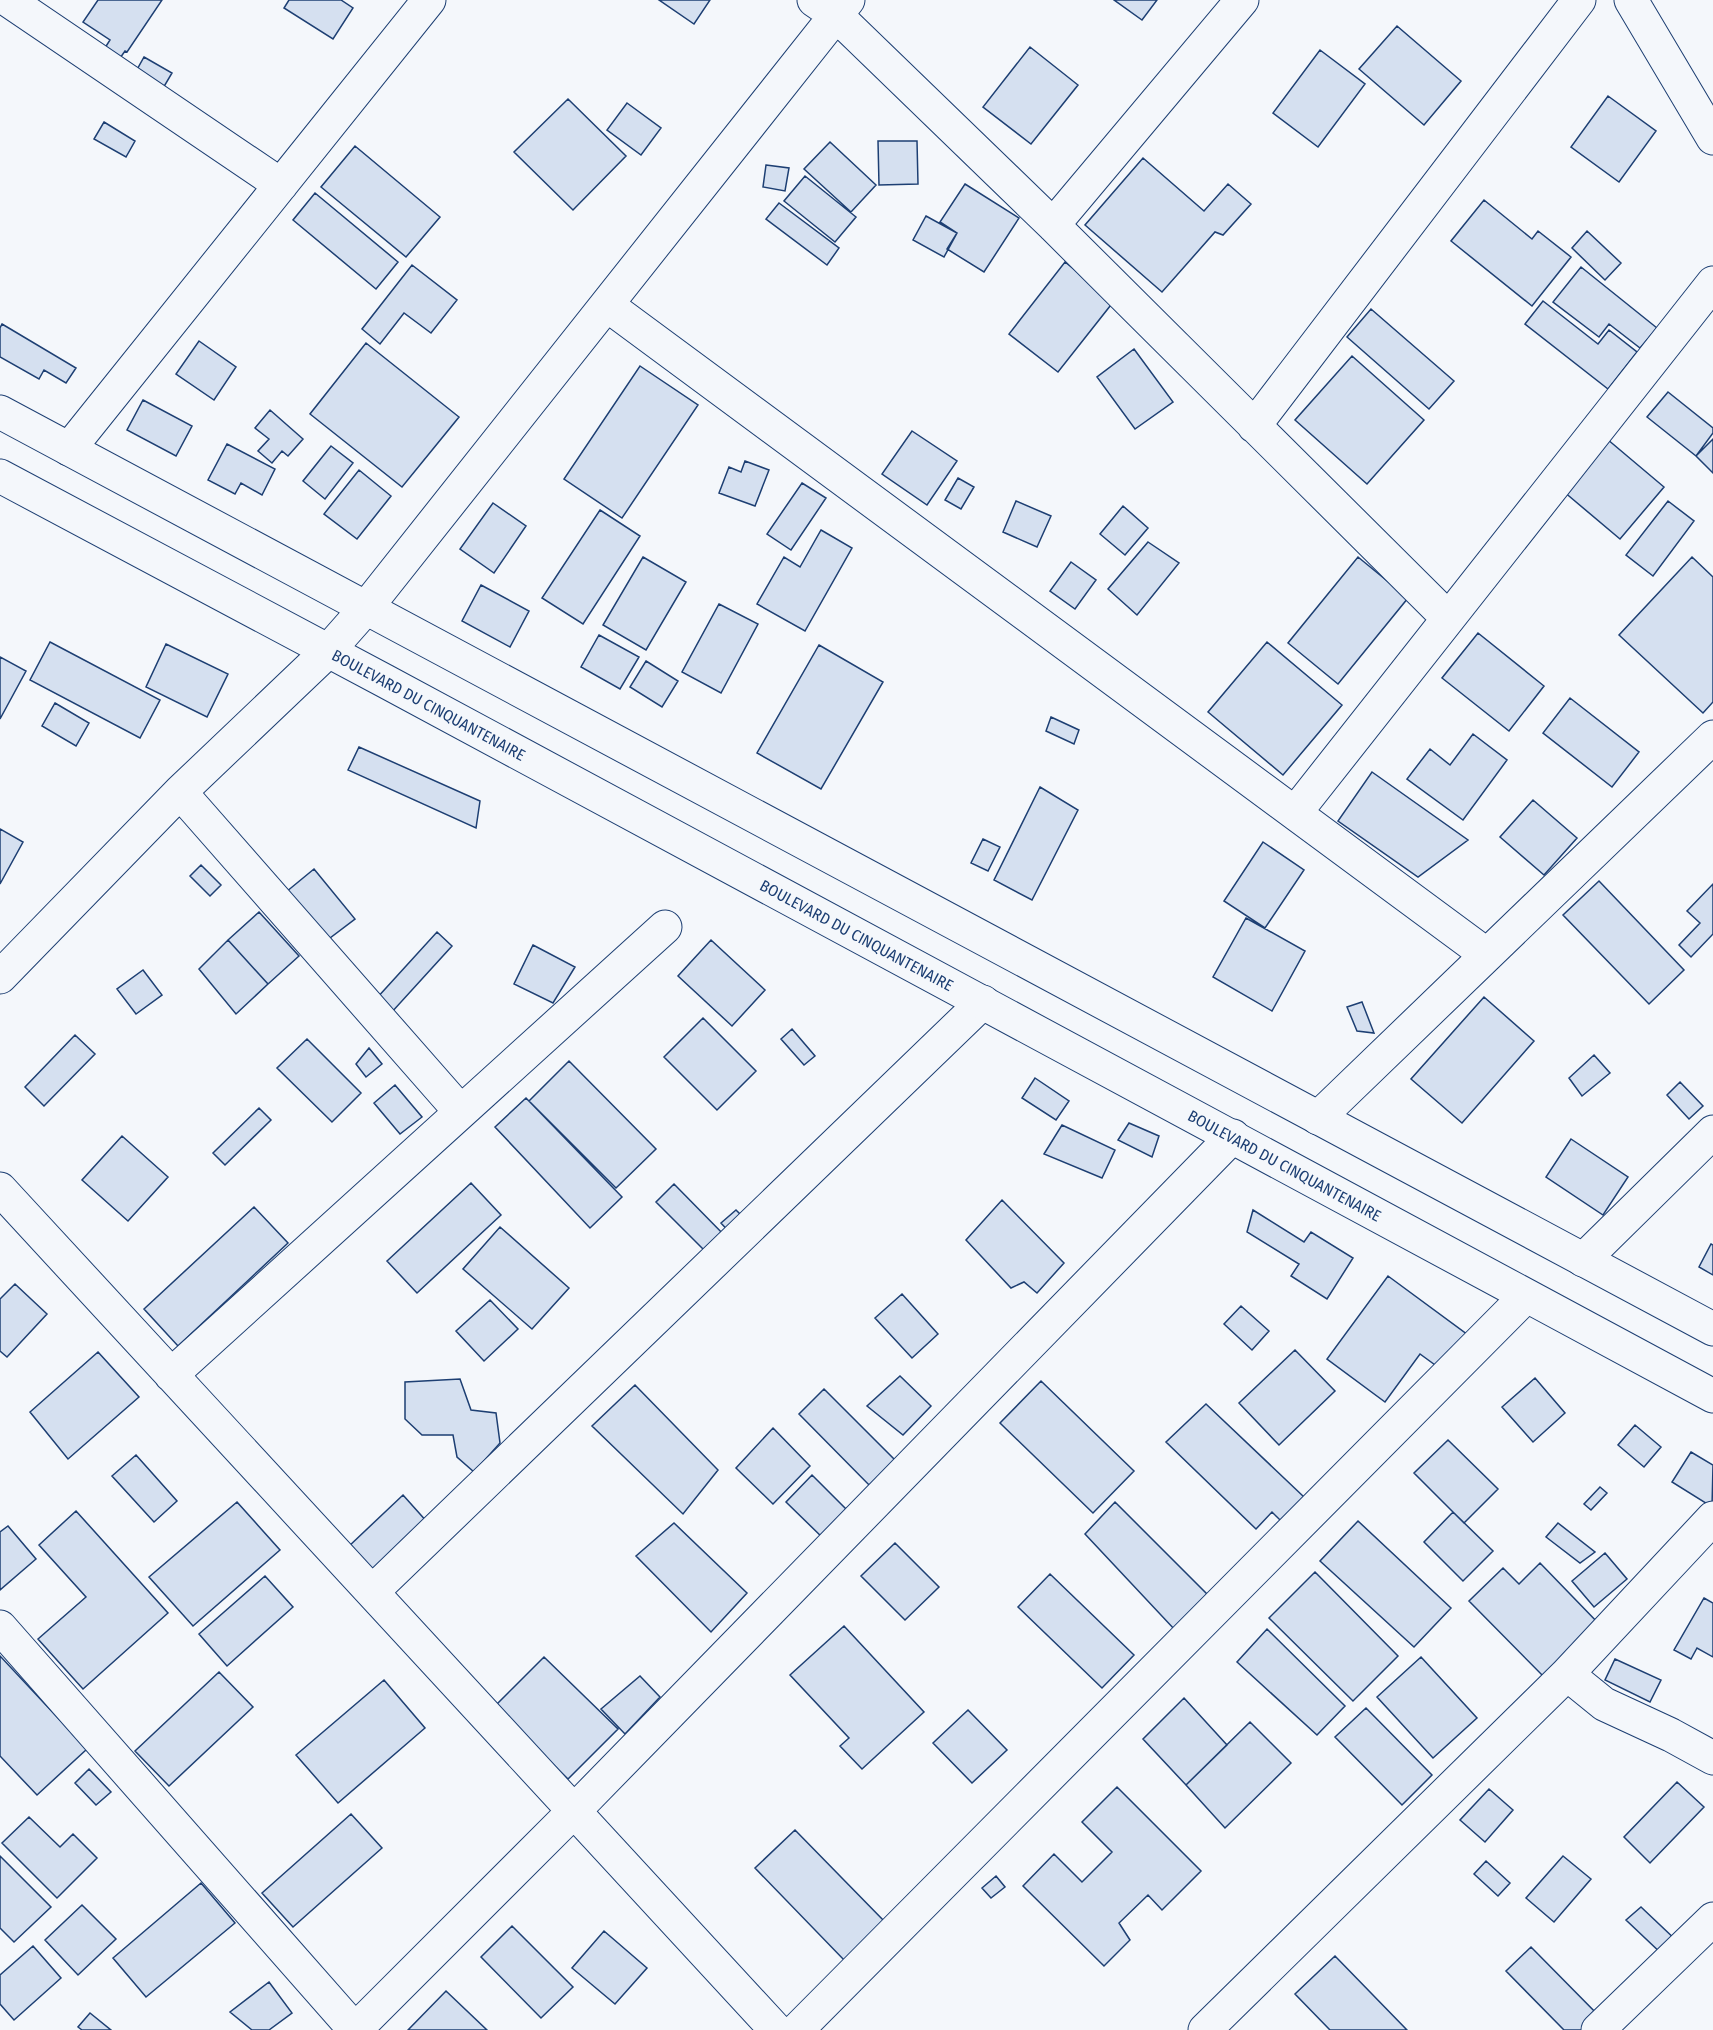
<svg xmlns="http://www.w3.org/2000/svg" width="1713" height="2030" viewBox="0 0 1713 2030" font-family="'Fira Sans Condensed',sans-serif">
<rect width="100%" height="100%" fill="#f4f7fb"/>
<!-- building -->
<path fill="#d5e0f0" stroke="#1d3f73" stroke-width="1.5" d="M98,0H162L127,52L125,51L118,61L103,51L110,40L83,22Z
M289,0H341L353,8L333,39L284,8Z
M659,0H710L694,24Z
M1114,0H1157L1142,20Z
M1397,26L1461,81L1424,125L1359,69Z
M1030,47L1078,85L1031,144L983,107Z
M1320,50L1365,84L1318,147L1273,113Z
M144,57L172,73L162,90L134,75Z
M1608,96L1656,131L1619,182L1571,147Z
M568,99L626,156L573,210L514,152Z
M627,103L661,128L641,155L607,130Z
M104,122L135,141L126,157L94,139Z
M878,141H917L918,184L879,185Z
M830,142L876,185L851,212L804,169Z
M355,146L440,217L406,257L321,187Z
M1143,158L1204,211L1228,184L1251,204L1223,235L1215,232L1162,292L1085,225Z
M766,165L789,168L785,191L763,187Z
M805,176L856,217L835,242L784,201Z
M965,184L1019,218L984,272L947,249L957,233L940,222Z
M315,193L398,262L376,289L293,220Z
M1484,200L1532,239L1538,231L1571,257L1532,306L1451,241Z
M779,203L839,248L827,265L766,219Z
M926,216L957,233L944,257L913,240Z
M1587,231L1621,263L1605,280L1572,248Z
M1065,262L1114,301L1058,372L1009,334Z
M412,265L457,300L431,333L404,313L380,344L362,329Z
M1581,267L1657,328L1640,348L1609,324L1599,337L1553,302Z
M1543,301L1598,344L1609,330L1637,352L1608,389L1525,324Z
M1371,309L1454,381L1429,409L1347,337Z
M2,324L76,368L66,383L44,370L39,379L0,357V328Z
M199,341L236,367L214,400L176,374Z
M366,343L459,417L402,487L310,414Z
M1134,349L1173,402L1135,429L1097,377Z
M1352,356L1424,420L1367,484L1295,420Z
M640,366L698,405L622,518L564,479Z
M1668,392L1713,428V433L1696,456L1647,417Z
M143,400L192,426L176,456L127,430Z
M270,410L303,439L288,456L282,451L272,463L258,451L269,439L255,428Z
M912,431L957,461L927,505L882,474Z
M1607,439L1664,487L1620,539L1563,491Z
M1713,439V473L1696,456Z
M227,444L275,469L262,495L241,483L235,494L208,480Z
M331,446L353,463L325,499L303,481Z
M745,461L769,470L755,506L719,493L729,467L741,472Z
M359,470L391,496L357,539L324,514Z
M958,478L974,487L961,509L945,500Z
M802,483L826,498L791,550L767,534Z
M1016,501L1051,516L1037,547L1003,532Z
M1668,501L1694,521L1653,576L1626,555Z
M493,503L526,526L494,573L460,549Z
M1123,506L1148,528L1125,555L1100,534Z
M600,510L640,536L583,624L542,598Z
M821,530L852,548L805,631L757,604L784,557L800,567Z
M1148,542L1179,563L1137,615L1108,589Z
M643,557L686,582L646,650L603,625Z
M1358,557L1408,598L1338,684L1288,643Z
M1692,557L1713,577V702L1703,713L1619,635Z
M1071,562L1096,580L1075,609L1050,591Z
M481,585L529,611L510,647L462,621Z
M719,604L758,624L721,693L682,672Z
M1478,633L1544,686L1509,731L1442,678Z
M599,635L639,657L620,689L581,667Z
M50,642L160,700L140,738L30,680Z
M1267,642L1342,705L1283,775L1208,712Z
M166,644L228,674L207,717L146,687Z
M819,645L883,682L821,789L757,753Z
M0,657L26,671L0,719Z
M646,661L678,681L662,707L630,687Z
M1570,698L1639,752L1612,787L1543,733Z
M55,703L89,723L76,746L42,726Z
M1051,717L1079,730L1074,744L1046,731Z
M1473,734L1507,760L1463,820L1407,779L1430,749L1450,765Z
M359,747L480,801L476,828L348,770Z
M1372,772L1468,840L1418,877L1338,821Z
M1040,787L1078,810L1032,900L994,880Z
M1533,800L1577,838L1544,875L1500,837Z
M0,829L23,842L0,884Z
M983,839L1000,847L988,871L971,863Z
M1263,842L1304,870L1265,928L1224,901Z
M201,865L221,885L210,896L190,876Z
M314,869L355,919L326,941L286,892Z
M1599,881L1684,970L1649,1004L1563,915Z
M1713,884V934L1691,957L1679,945L1700,923L1687,911Z
M259,912L299,956L268,984L228,940Z
M1246,918L1305,951L1272,1011L1213,977Z
M437,932L452,946L391,1013L376,999Z
M228,940L268,984L236,1014L199,969Z
M711,940L765,990L732,1026L678,976Z
M533,945L575,967L553,1003L514,984Z
M143,970L162,995L136,1014L117,989Z
M1484,997L1534,1041L1462,1123L1411,1079Z
M1362,1002L1374,1033L1357,1031L1347,1007Z
M703,1018L756,1071L717,1110L664,1057Z
M792,1029L815,1056L804,1065L781,1039Z
M75,1035L95,1054L44,1106L25,1087Z
M307,1039L361,1093L332,1122L277,1068Z
M369,1048L382,1064L366,1077L356,1064Z
M1594,1055L1610,1073L1582,1096L1569,1078Z
M569,1061L656,1149L616,1188L529,1101Z
M1035,1078L1069,1101L1056,1120L1022,1098Z
M1680,1082L1703,1106L1689,1119L1667,1095Z
M395,1085L422,1117L400,1134L374,1103Z
M526,1098L622,1197L590,1228L495,1127Z
M259,1108L271,1120L225,1165L213,1153Z
M1129,1123L1159,1136L1152,1157L1118,1140Z
M1062,1125L1115,1150L1102,1178L1044,1154Z
M122,1136L168,1177L128,1221L82,1180Z
M1571,1139L1628,1177L1603,1215L1546,1177Z
M471,1183L501,1215L417,1293L387,1261Z
M674,1184L730,1241L713,1259L656,1202Z
M1002,1200L1064,1263L1037,1293L1024,1282L1011,1288L966,1240Z
M254,1207L288,1243L178,1346L144,1309Z
M736,1210L747,1221L732,1235L721,1223Z
M1253,1210L1304,1242L1311,1232L1353,1258L1327,1299L1291,1276L1299,1264L1247,1232Z
M500,1227L569,1288L532,1329L463,1269Z
M1711,1244L1713,1245V1275L1699,1267Z
M1388,1276L1468,1335L1442,1370L1420,1354L1385,1402L1327,1359Z
M15,1284L47,1314L7,1357L0,1351V1299Z
M902,1294L938,1334L912,1358L875,1318Z
M490,1300L518,1329L484,1361L456,1331Z
M1241,1306L1269,1331L1252,1350L1224,1324Z
M1295,1350L1335,1391L1279,1445L1239,1403Z
M98,1352L139,1397L68,1459L30,1412Z
M900,1376L931,1406L903,1435L867,1406Z
M1535,1378L1565,1413L1533,1442L1502,1407Z
M460,1379L471,1410L496,1413L500,1443L474,1472L457,1457L453,1435H422L405,1419V1382Z
M1041,1381L1134,1471L1093,1513L1000,1423Z
M635,1385L718,1470L683,1514L592,1426Z
M824,1389L900,1465L875,1491L799,1414Z
M1206,1404L1304,1497L1283,1523L1272,1512L1256,1529L1166,1442Z
M1635,1425L1661,1447L1644,1467L1618,1445Z
M773,1428L810,1466L773,1504L736,1468Z
M1448,1440L1498,1489L1464,1523L1414,1473Z
M1691,1452L1713,1465L1712,1507L1672,1482Z
M136,1455L177,1501L154,1522L112,1476Z
M812,1475L853,1516L827,1542L786,1502Z
M1600,1487L1607,1493L1591,1510L1584,1504Z
M403,1495L428,1523L370,1575L347,1548Z
M237,1502L280,1550L193,1626L149,1577Z
M1115,1502L1209,1596L1175,1630L1085,1534Z
M76,1511L168,1613L83,1689L38,1639L86,1597L39,1545Z
M1453,1512L1493,1551L1463,1581L1424,1542Z
M1358,1521L1451,1608L1414,1647L1320,1561Z
M674,1523L747,1593L711,1632L636,1556Z
M1558,1523L1595,1552L1580,1563L1546,1537Z
M8,1526L36,1559L0,1590V1532Z
M895,1543L939,1587L905,1620L861,1576Z
M1605,1553L1627,1579L1594,1607L1572,1581Z
M1540,1563L1601,1626L1546,1679L1469,1601L1503,1568L1519,1584Z
M1315,1572L1398,1656L1353,1701L1269,1618Z
M1050,1574L1134,1655L1102,1688L1018,1607Z
M265,1576L293,1607L227,1666L199,1634Z
M1704,1598L1713,1603V1657L1697,1648L1691,1659L1674,1650Z
M844,1626L924,1712L862,1769L840,1746L849,1738L790,1675Z
M1267,1629L1345,1706L1317,1735L1237,1662Z
M0,1656L87,1749L37,1795L0,1756Z
M544,1657L618,1729L568,1779L494,1707Z
M1421,1657L1477,1718L1433,1758L1377,1697Z
M1615,1659L1661,1680L1650,1702L1605,1680Z
M219,1672L253,1707L169,1786L135,1751Z
M640,1676L660,1697L625,1734L601,1709Z
M384,1680L425,1728L338,1803L296,1755Z
M1184,1698L1227,1745L1186,1785L1143,1739Z
M1366,1708L1432,1775L1402,1805L1335,1737Z
M968,1710L1007,1750L972,1783L933,1743Z
M1250,1722L1291,1763L1225,1828L1186,1785Z
M89,1769L111,1792L96,1805L75,1783Z
M1677,1782L1704,1807L1650,1863L1624,1837Z
M1117,1787L1201,1871L1162,1910L1148,1895L1119,1923L1130,1940L1104,1966L1023,1886L1054,1854L1082,1882L1112,1852L1082,1822Z
M1489,1789L1513,1810L1485,1842L1460,1820Z
M351,1814L382,1848L293,1927L262,1893Z
M29,1817L60,1847L73,1834L97,1858L57,1898L2,1843Z
M795,1830L885,1922L845,1961L755,1868Z
M0,1856L51,1907L14,1942L0,1928Z
M1563,1856L1591,1879L1554,1922L1526,1898Z
M1486,1861L1510,1883L1498,1896L1474,1874Z
M996,1876L1005,1887L991,1898L982,1888Z
M201,1883L235,1923L146,1997L113,1958Z
M82,1905L116,1939L78,1975L45,1940Z
M1641,1907L1679,1943L1664,1956L1626,1920Z
M512,1926L573,1987L541,2018L481,1957Z
M604,1931L647,1968L615,2004L572,1968Z
M33,1946L61,1978L14,2020L0,2004V1975Z
M1531,1947L1602,2019L1589,2030H1564L1506,1971Z
M1335,1956L1407,2030H1330L1295,1994Z
M269,1982L292,2013L269,2030H252L230,2012Z
M446,1991L487,2030H408Z
M90,2013L111,2030H82L78,2027Z"/>
<g fill="none" stroke-linecap="round" stroke-linejoin="round">
<defs>
<path id="minor" d="M8,0L281,185
M814,0L836,15L1053,225L1448,618
M1631,0L1713,138
M1053,225L1242,0
M607,305L1487,955
M1254,426L1579,0
M69,449L429,0
M180,792L460,1111
M1295,813L1713,283
M0,977L180,792L328,651L366,608L848,0
M1318,1118L1713,737
M0,1189L776,2030
M1583,1260L1713,1132
M171,1375L665,927
M372,1592L983,1002
M0,1627L355,2030
M1567,1674L1604,1704L1671,1735L1713,1758
M355,2030L574,1811L1233,1136
M797,2030L1526,1296
M1205,2030L1567,1674L1713,1518
M1598,2030L1713,1919"/>
<g id="major">
<path d="M0,412L1713,1329"/>
<path id="s1" d="M0,476L385,681L1713,1396"/>
</g>
</defs>
<!-- minor casing -->
<use href="#minor" stroke="#1d3f73" stroke-width="35"/>
<!-- major casing -->
<use href="#major" stroke="#1d3f73" stroke-width="35"/>
<!-- minor -->
<use href="#minor" stroke="#f4f7fb" stroke-width="33"/>
<!-- major -->
<use href="#major" stroke="#f4f7fb" stroke-width="33"/>
</g>
<g text-anchor="middle" stroke-width="4.5" stroke-linejoin="round" paint-order="stroke">
<!-- street labels -->
<g font-size="16" fill="#1d3f73" stroke="#f4f7fb">
<text dy="6" stroke="none"><textPath href="#s1" startOffset="486">BOULEVARD DU CINQUANTENAIRE</textPath></text>
<text dy="6" stroke="none"><textPath href="#s1" startOffset="972">BOULEVARD DU CINQUANTENAIRE</textPath></text>
<text dy="6" stroke="none"><textPath href="#s1" startOffset="1458">BOULEVARD DU CINQUANTENAIRE</textPath></text>
</g>
</g>
</svg>
